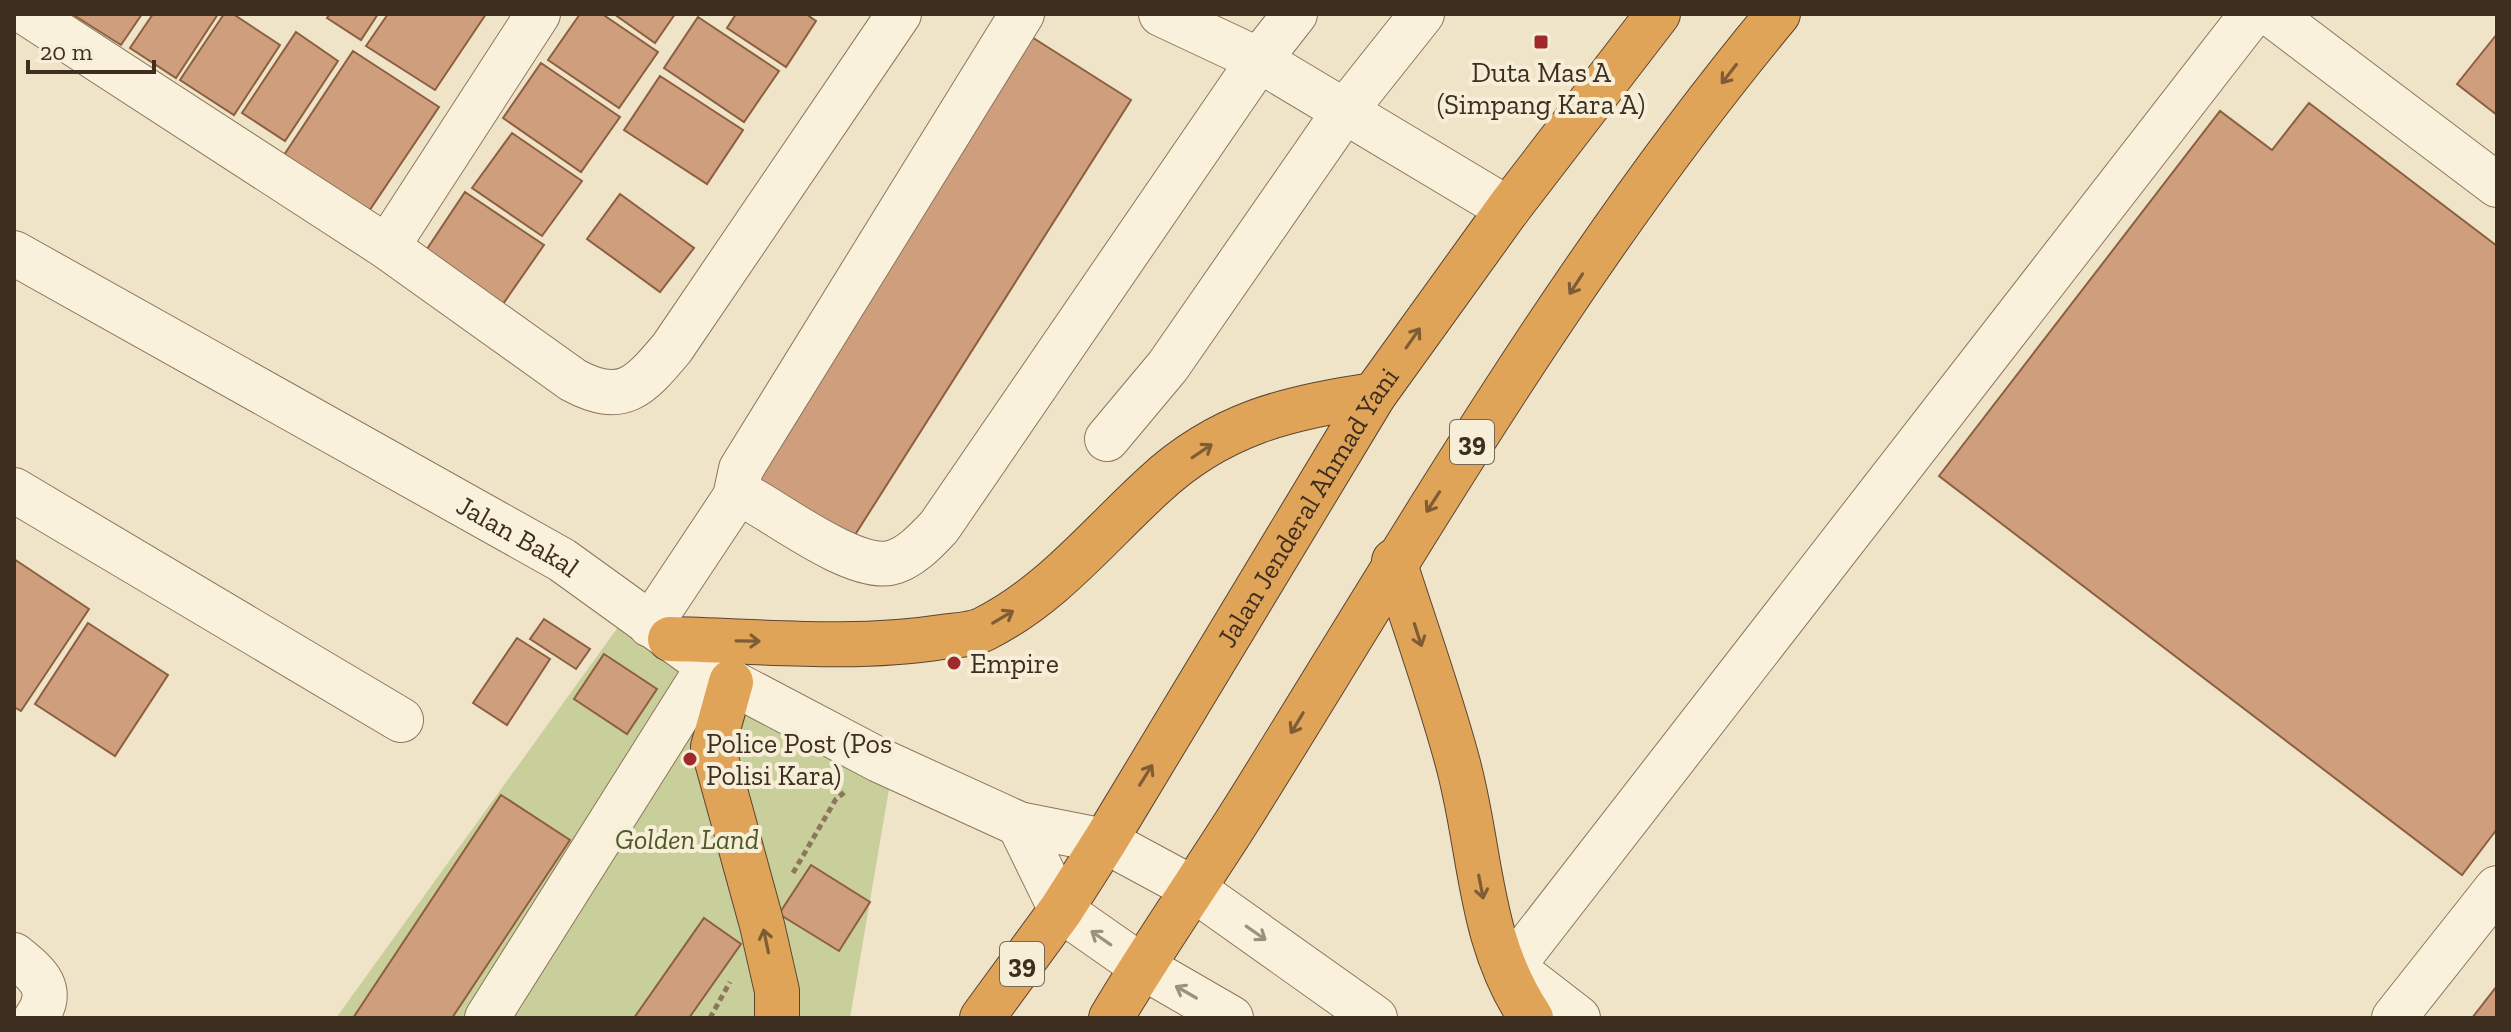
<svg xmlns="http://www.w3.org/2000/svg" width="2511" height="1032" viewBox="0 0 2511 1032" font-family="'Zilla Slab',serif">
<rect width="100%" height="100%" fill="#f0e4c8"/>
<!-- green -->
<path fill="#c9cf9b" d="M639,598L764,678L895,754L850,1018H336Z"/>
<!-- building -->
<path fill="#cf9f7d" stroke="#8d5f41" stroke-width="2" d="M72,14H142L121,45Z
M153,14H218L176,78L130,48Z
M224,14H233L280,45L234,115L180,80Z
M330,14H378L361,40L327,18Z
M388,14H486L435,90L366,46Z
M580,14H602L658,52L619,108L548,60Z
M614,14H675L655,43Z
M736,14H806L816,21L786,67L727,28Z
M698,17L779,71L744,122L664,68Z
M296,32L338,61L285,141L242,113Z
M1027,34L1131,100L853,538L748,472Z
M2497,34V115L2457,84Z
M353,51L439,107L367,214L282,158Z
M541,63L620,117L581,172L503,118Z
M660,76L743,130L707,184L624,130Z
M2309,103L2497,246V829L2462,875L1939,476L2220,111L2272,150Z
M512,133L582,181L542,236L472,188Z
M465,192L544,245L503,304L425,252Z
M620,194L694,248L660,292L587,239Z
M14,559L89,609L21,711L14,707Z
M544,619L590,649L576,669L530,639Z
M88,623L168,675L115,756L35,704Z
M517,638L550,659L507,725L473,703Z
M604,654L657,689L627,734L574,699Z
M501,795L570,840L452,1018H353Z
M811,865L870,902L839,951L779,914Z
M704,918L741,944L689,1018H634Z
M2497,986V1018H2472Z"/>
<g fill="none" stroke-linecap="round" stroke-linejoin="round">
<defs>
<g id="minor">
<path d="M28,14L387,247L573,380C623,407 640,386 672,348L899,14"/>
<path d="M1161,14L1259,60L1508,209"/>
<path d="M2271,14L2497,185"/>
<path d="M387,247L538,14"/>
<path id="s1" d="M14,253L562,560L731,682L879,760L1019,824L1105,841L1192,888L1375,1018"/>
<path d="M1107,439L1168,366L1344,112L1422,14"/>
<path d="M14,490L401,720"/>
<path d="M735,497L741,469L1022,14"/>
<path d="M650,625L735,497L752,500C784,518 854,570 890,563C909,559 926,541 939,527L1259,60L1295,14"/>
<path d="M1019,824L1061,910L1141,966L1231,1018"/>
<path d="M14,955C36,973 57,988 36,1018"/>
<path d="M487,1018L710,664"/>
<path d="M1578,1018L1512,967L2252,14"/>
<path d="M2394,1018L2497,888"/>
</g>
<g id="highway">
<path d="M1394,561C1415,627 1439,693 1457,760C1482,850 1477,938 1531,1018"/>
<path d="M670,639C760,641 853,651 942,637C955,635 972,635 984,629C1052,595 1099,535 1154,485C1219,424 1289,407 1374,395"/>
<path d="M731,682L713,747L762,925L777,991V1018"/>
<path id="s2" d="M982,1018L1061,910L1105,841L1374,395L1508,209L1658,14"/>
<path d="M1111,1018C1154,945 1203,876 1248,804C1416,534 1574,259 1778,14"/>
</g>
</defs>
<!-- minor casing -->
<use href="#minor" stroke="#8d765c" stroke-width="46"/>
<!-- highway casing -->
<use href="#highway" stroke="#5b4430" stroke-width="46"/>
<!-- path -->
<path stroke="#8d765c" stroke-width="5" stroke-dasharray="6 4" stroke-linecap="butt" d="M793,873L836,799L846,791
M710,1018L730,982"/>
<!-- minor -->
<use href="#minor" stroke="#faf1dc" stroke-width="44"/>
<!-- highway -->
<use href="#highway" stroke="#e0a458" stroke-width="44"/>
</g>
<!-- one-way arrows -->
<defs><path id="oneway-shaft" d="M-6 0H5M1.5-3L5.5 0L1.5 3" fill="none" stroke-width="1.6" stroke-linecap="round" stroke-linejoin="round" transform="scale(2)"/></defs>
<g stroke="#7e5d36">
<use href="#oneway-shaft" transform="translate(1729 74) rotate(128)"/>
<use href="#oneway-shaft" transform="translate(1576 284) rotate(123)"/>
<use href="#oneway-shaft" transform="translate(1413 338) rotate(-55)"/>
<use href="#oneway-shaft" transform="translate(1202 451) rotate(-34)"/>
<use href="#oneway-shaft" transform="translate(1433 502) rotate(123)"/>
<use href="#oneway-shaft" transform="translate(1003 617) rotate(-31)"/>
<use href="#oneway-shaft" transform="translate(1418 635) rotate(72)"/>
<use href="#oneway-shaft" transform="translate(748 641) rotate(1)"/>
<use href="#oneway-shaft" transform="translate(1297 723) rotate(121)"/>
<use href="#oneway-shaft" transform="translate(1146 775) rotate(-58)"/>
<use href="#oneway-shaft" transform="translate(1481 887) rotate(79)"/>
<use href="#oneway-shaft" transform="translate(766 941) rotate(-102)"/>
</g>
<g stroke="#9c907e">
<use href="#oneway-shaft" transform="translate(1256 933) rotate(35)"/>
<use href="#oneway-shaft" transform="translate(1101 938) rotate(-145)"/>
<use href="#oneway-shaft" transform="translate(1186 992) rotate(-150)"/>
</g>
<!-- markers -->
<g fill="#9e2a2b" stroke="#f7eed8" stroke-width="3">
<rect x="1533" y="34" width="16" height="16" rx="4"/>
<circle cx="954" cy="663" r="8"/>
<circle cx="690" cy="759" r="8"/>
</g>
<g text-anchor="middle" stroke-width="8" stroke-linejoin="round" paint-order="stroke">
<!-- shield labels -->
<g fill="#f7eed8" stroke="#756857" stroke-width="2">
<rect x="1450" y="420" width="44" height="44" rx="6"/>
<rect x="1000" y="942" width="44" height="44" rx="6"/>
</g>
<g font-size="26" font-weight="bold" fill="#3d2e20">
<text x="1472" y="451">39</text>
<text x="1022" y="973">39</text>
</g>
<!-- poi labels -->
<g font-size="28" fill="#3d2e20" stroke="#f7eed8" text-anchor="start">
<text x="1541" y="82" text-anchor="middle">Duta Mas A<tspan x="1541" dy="32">(Simpang Kara A)</tspan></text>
<text x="970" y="673">Empire</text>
<text x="706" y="753">Police Post (Pos<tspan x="706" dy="32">Polisi Kara)</tspan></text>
</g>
<!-- street labels -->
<g font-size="28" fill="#3d2e20" stroke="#f7eed8">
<text dy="10" stroke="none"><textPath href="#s2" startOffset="606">Jalan Jenderal Ahmad Yani</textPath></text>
<text dy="10" stroke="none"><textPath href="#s1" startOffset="578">Jalan Bakal</textPath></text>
</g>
<!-- park labels -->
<g font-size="28" font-style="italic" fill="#4d5a26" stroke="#f7eed8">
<text x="687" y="849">Golden Land</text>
</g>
</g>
<!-- border -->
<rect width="2511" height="1032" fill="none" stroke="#3d2e20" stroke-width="32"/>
<!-- scale -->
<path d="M28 60v12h126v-12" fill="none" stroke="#3d2e20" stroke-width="4"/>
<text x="40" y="60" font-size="24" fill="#3d2e20" stroke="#f7eed8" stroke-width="6" paint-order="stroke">20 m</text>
</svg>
